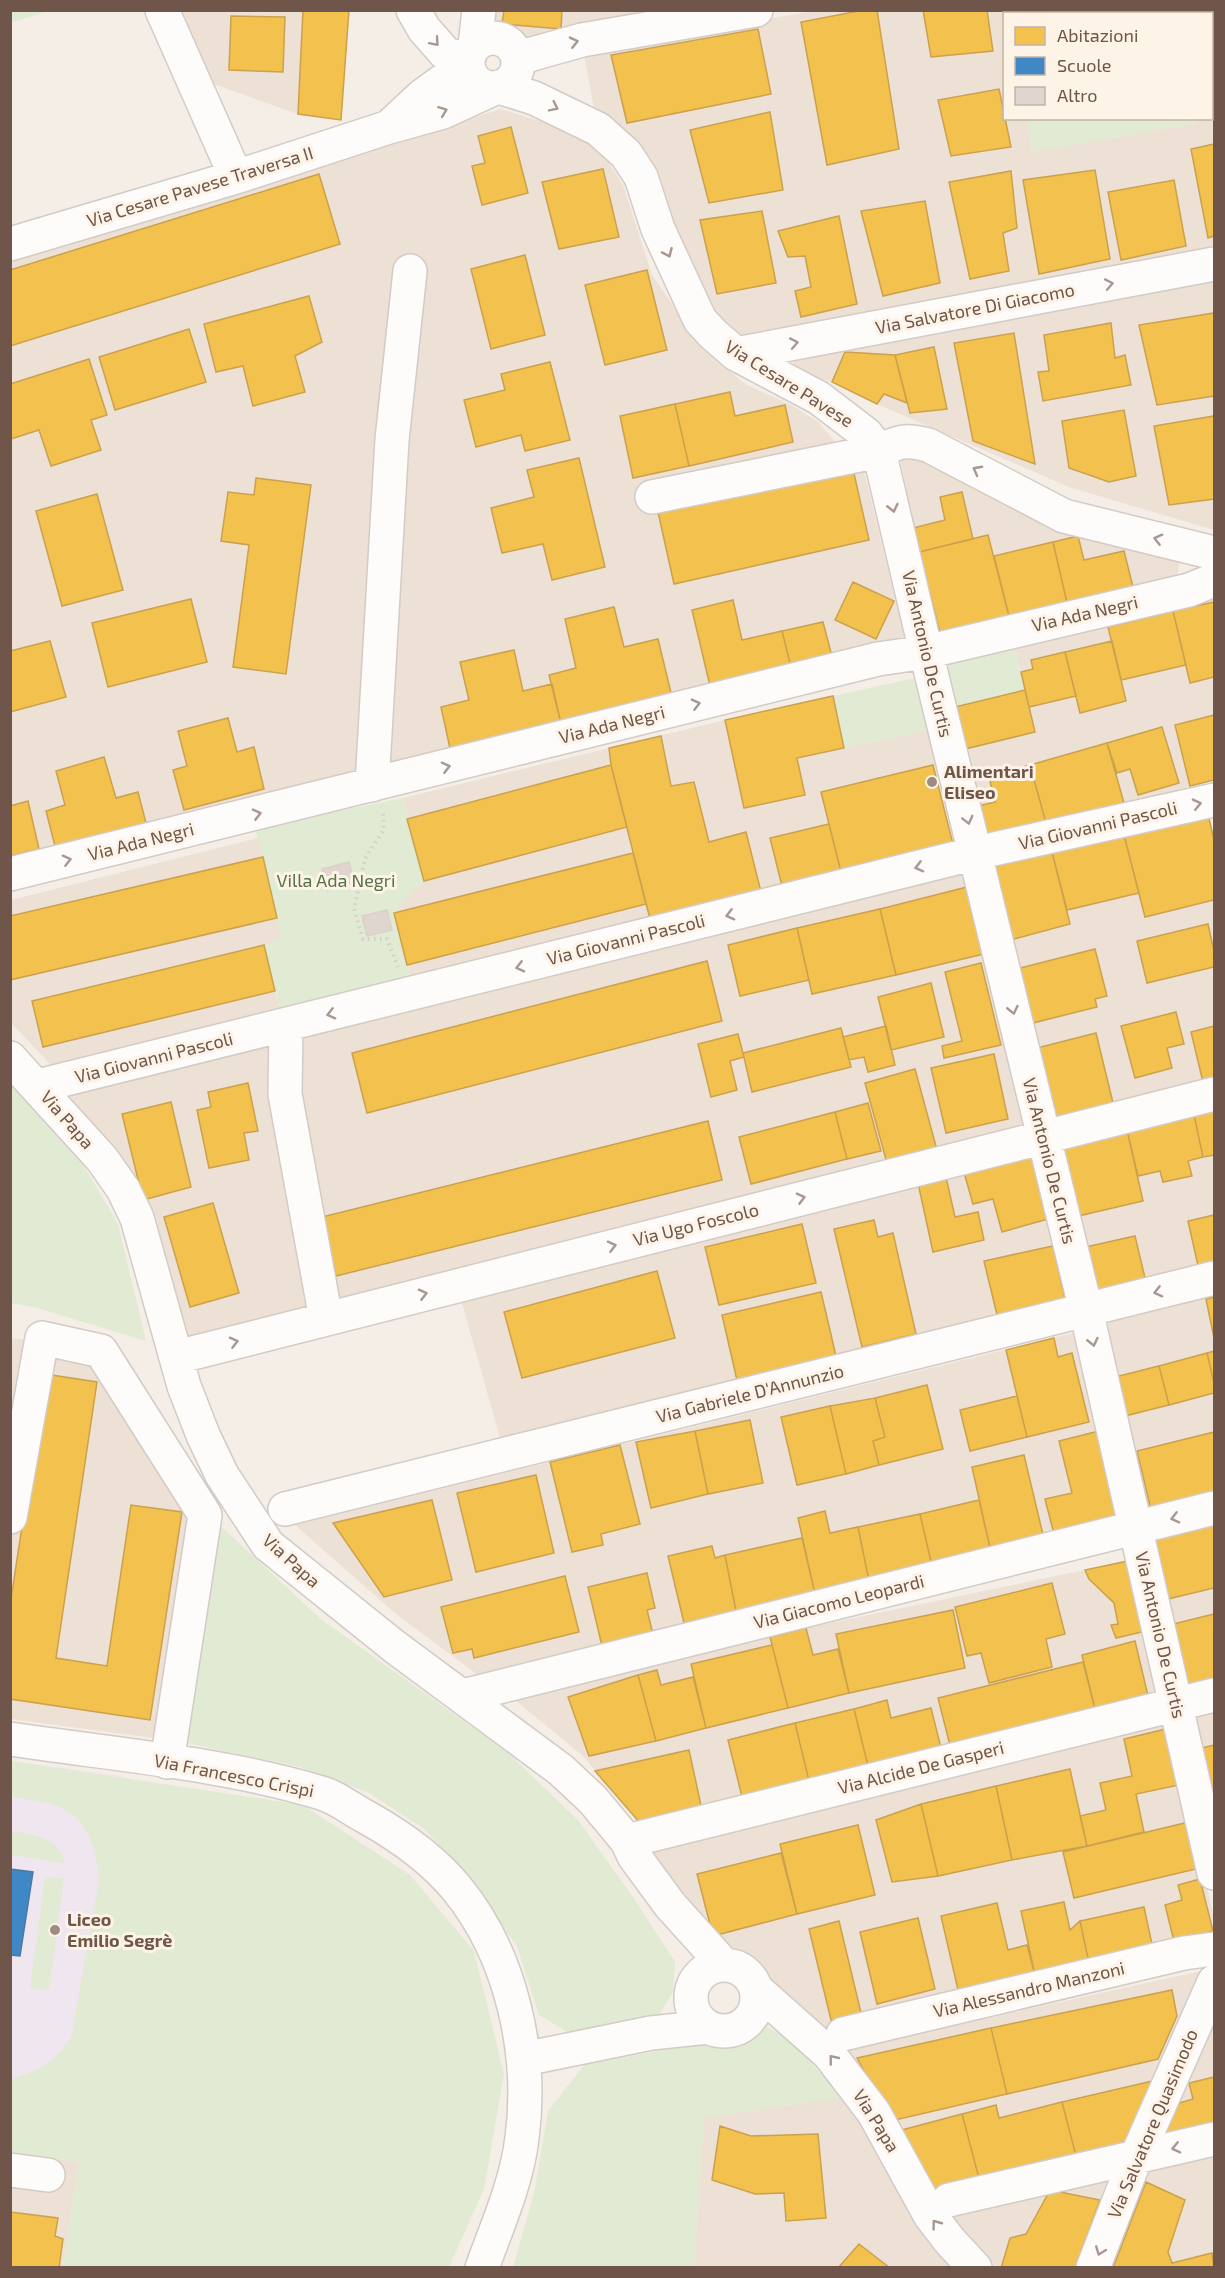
<svg xmlns="http://www.w3.org/2000/svg" width="1225" height="2278" viewBox="0 0 1225 2278" font-family="'Exo 2',sans-serif">
<rect width="100%" height="100%" fill="#f4eee7"/>
<!-- residential -->
<path fill="#ede0d5" d="M173,11H349L341,120L298,114L205,81Z
M489,11H718L581,34L508,40L487,26Z
M815,11H1013V13L1004,14V118L1027,119L1032,152L1197,123L1196,119L1212,118V14L1178,13V11H1214V252L737,345L658,229L598,129L583,49Z
M501,109L543,122L600,149L623,185L652,275L704,350L745,384L791,405L818,422L865,475L906,643L11,863L10,259L322,166Z
M1214,280V530L1069,487L877,404L832,382L794,371L793,355Z
M914,456L1180,560L1176,584L941,636L913,528L901,460Z
M1214,593V780L986,840L955,707L1025,690L1013,643Z
M833,696L844,748L927,730L953,844L411,978L394,913L424,881L403,798L725,720Z
M1208,814L1214,840V1083L1051,1124L989,868Z
M258,838L283,940L275,991L281,1010L53,1067L11,1023V900Z
M976,853L1043,1136L177,1357L137,1218L38,1086Z
M1214,1110V1267L1092,1295L1058,1146Z
M1030,1151L1048,1219L1066,1303L500,1438L460,1296Z
M1214,1278V1508L1135,1528L1086,1310Z
M1073,1333L1121,1521L482,1678L396,1614L295,1525Z
M11,1338L101,1351L213,1519L176,1741L11,1719Z
M1214,1525V1682L1187,1688L1155,1540Z
M1128,1561L1161,1698L640,1823L583,1756L515,1700L806,1628Z
M1214,1706V1830L1189,1712Z
M1172,1716L1214,1920V1941L827,2032L738,1949L711,1939L641,1839Z
M1206,1970L1131,2153L931,2199L843,2050Z
M1214,2003V2136L1146,2152Z
M842,2097L966,2268H694L704,2118Z
M1214,2145V2267L1102,2268L1142,2162Z
M11,2152L79,2162L63,2267L11,2268Z
M1126,2165L1086,2267H983L930,2215Z"/>
<!-- education -->
<path fill="#f0e6ef" d="M11,1761L123,1776L74,2093L11,2085Z"/>
<!-- green -->
<path fill="#e1ead3" d="M11,10H48V11L11,23Z
M1178,11V13L1013,14V11Z
M1196,118L1197,123L1032,152L1027,119Z
M1013,643L1025,690L955,707L944,661Z
M915,678L927,730L844,748L833,696Z
M403,798L424,881L394,913L411,978L281,1010L264,945L282,939L255,828Z
M10,1078L67,1137L118,1224L146,1341L34,1307L11,1303Z
M213,1519L322,1620L507,1752L578,1820L633,1897L675,1962L673,1992L655,2022L574,2036L539,2015L517,1946L451,1857L423,1828L369,1793L297,1766L176,1741Z
M11,1761L303,1805L410,1875L474,1951L504,2074L484,2189L449,2267H63L79,2162L11,2152V2078C39,2073 54,2061 71,2038L99,1880C96,1845 86,1812 48,1803C36,1800 23,1799 11,1797Z
M11,1831C34,1835 59,1836 65,1863L11,1855Z
M45,1877L64,1879L49,1990L30,1988Z
M763,2025L791,2040L842,2097L704,2118L694,2267L513,2268L534,2193L548,2111L585,2064L738,2037Z"/>
<!-- homes -->
<path fill="#f2c14e" stroke="#cba14d" stroke-width="1.5" d="M303,10H349L341,120L298,114Z
M504,10H562L561,29L502,24Z
M864,10H877L899,149L827,165L801,22Z
M923,10H987L993,51L931,57Z
M231,16L285,17L283,72L229,70Z
M758,29L771,94L627,123L611,55Z
M999,89L1011,147L951,156L938,100Z
M770,112L783,190L709,203L690,130Z
M511,127L528,193L482,205L472,166L485,163L478,136Z
M1214,144V236L1208,238L1191,149Z
M603,169L619,237L559,249L542,182Z
M1095,170L1110,259L1039,274L1023,180Z
M1011,171L1017,228L1003,233L1009,271L970,279L949,182Z
M319,174L340,244L10,346V270Z
M1174,180L1186,246L1121,260L1108,192Z
M925,201L940,283L883,296L861,211Z
M762,211L776,283L717,294L700,220Z
M839,216L857,304L801,317L795,291L811,287L805,256L788,257L778,231Z
M525,255L545,335L491,349L471,269Z
M647,270L667,350L605,365L585,285Z
M309,296L322,342L295,356L305,392L253,406L243,366L216,372L204,324Z
M1214,313V396L1157,405L1139,325Z
M1111,323L1115,358L1125,355L1131,385L1043,401L1038,372L1049,371L1044,335Z
M189,329L206,382L115,410L99,357Z
M1014,333L1035,464L973,441L954,343Z
M934,347L947,409L910,413L895,355Z
M845,352L895,355L907,403L884,394L877,404L832,382Z
M89,359L107,415L91,420L101,450L51,466L39,430L11,439L10,384Z
M550,362L570,440L525,451L521,435L476,447L464,400L505,390L501,374Z
M730,392L735,416L785,405L793,442L689,466L675,404Z
M675,404L689,466L633,478L620,416Z
M1124,410L1136,476L1109,482L1069,468L1062,421Z
M1214,416V499L1169,505L1154,426Z
M579,458L605,567L552,580L543,544L502,553L491,508L534,497L527,470Z
M853,469L869,540L674,584L658,512Z
M256,478L311,485L286,674L233,667L249,545L221,541L228,492L254,495Z
M962,492L973,539L919,552L913,528L945,520L940,497Z
M97,494L123,590L62,606L36,511Z
M988,535L1010,620L941,636L919,552Z
M1078,536L1084,560L1124,551L1134,591L1068,607L1053,542Z
M1053,542L1068,607L1010,620L994,556Z
M853,582L894,601L876,639L835,620Z
M191,599L207,662L108,687L92,623Z
M733,600L742,640L782,631L792,671L711,690L692,610Z
M1214,602V677L1190,683L1173,611Z
M614,607L624,647L658,639L673,701L562,728L549,675L576,668L565,619Z
M1173,611L1186,665L1121,680L1108,627Z
M823,622L833,660L792,671L782,631Z
M50,641L66,697L10,712V651Z
M1112,641L1126,701L1080,713L1065,652Z
M514,650L523,691L552,684L562,728L451,753L441,707L469,700L460,662Z
M1065,652L1076,696L1029,707L1021,672L1033,669L1031,660Z
M1025,690L1035,732L965,749L955,707Z
M833,696L844,748L797,758L805,795L744,808L725,720Z
M1214,715V780L1190,786L1175,725Z
M228,718L237,752L254,747L264,789L184,810L173,770L187,766L178,731Z
M1162,727L1179,783L1138,795L1130,769L1117,773L1107,743Z
M661,736L671,786L694,782L709,842L746,832L761,892L650,919L611,765L609,748Z
M1107,743L1124,803L1046,823L1030,765Z
M104,757L116,798L138,792L146,823L55,846L46,811L65,805L56,771Z
M611,765L627,827L424,881L407,819Z
M933,765L953,844L841,872L821,792Z
M1030,765L1046,823L986,840L978,806L995,802L989,777Z
M28,801L39,849L10,856V806Z
M1208,814L1214,840V900L1145,917L1124,835Z
M829,824L841,872L782,886L770,838Z
M1124,835L1139,893L1067,910L1052,852Z
M1052,852L1070,924L1007,941L989,868Z
M633,853L646,904L407,965L394,913Z
M263,857L277,918L10,980V916Z
M967,887L984,954L896,975L880,909Z
M880,909L896,975L812,994L797,928Z
M1208,924L1214,951V967L1147,983L1137,941Z
M797,928L809,980L740,996L728,945Z
M264,945L275,991L43,1047L32,1001Z
M1095,949L1107,996L1095,999L1097,1007L1033,1023L1020,968Z
M707,961L722,1021L367,1113L352,1053Z
M981,963L1001,1045L944,1058L942,1046L962,1041L945,972Z
M931,983L944,1037L891,1050L878,997Z
M1176,1012L1184,1044L1167,1048L1172,1068L1135,1078L1121,1026Z
M886,1026L895,1065L868,1072L864,1057L849,1060L843,1037Z
M1214,1026V1079L1203,1082L1191,1032Z
M841,1028L851,1067L752,1092L743,1053Z
M1096,1033L1114,1107L1051,1124L1033,1049Z
M738,1034L744,1057L730,1061L737,1090L711,1097L698,1044Z
M994,1054L1008,1119L946,1133L931,1068Z
M915,1069L937,1150L887,1163L865,1083Z
M248,1083L258,1131L244,1133L249,1160L209,1168L197,1110L211,1107L208,1092Z
M171,1102L191,1187L143,1200L122,1114Z
M868,1103L881,1151L847,1159L835,1112Z
M1214,1110V1155L1203,1157L1194,1115Z
M835,1112L847,1159L751,1184L739,1137Z
M1194,1115L1203,1157L1188,1161L1192,1176L1163,1182L1160,1171L1138,1176L1127,1130Z
M708,1121L722,1180L336,1276L322,1217Z
M1127,1130L1143,1201L1074,1217L1058,1146Z
M1030,1151L1048,1219L1002,1232L993,1199L973,1204L963,1169Z
M946,1177L955,1217L978,1212L984,1240L933,1252L918,1183Z
M213,1203L239,1293L190,1307L164,1217Z
M1214,1215V1267L1199,1270L1188,1221Z
M874,1220L878,1237L893,1233L916,1334L862,1347L834,1229Z
M802,1224L816,1283L719,1305L705,1247Z
M1135,1236L1146,1282L1092,1295L1081,1248Z
M1053,1246L1066,1303L998,1319L984,1261Z
M657,1271L675,1338L522,1378L504,1312Z
M821,1292L836,1356L737,1380L722,1315Z
M1214,1297V1338L1206,1299Z
M1054,1338L1058,1357L1072,1353L1089,1422L1027,1437L1006,1350Z
M1214,1351V1383L1207,1353Z
M1207,1353L1214,1383V1393L1169,1405L1159,1366Z
M1159,1366L1169,1405L1121,1417L1111,1378Z
M45,1374L97,1382L56,1658L107,1666L131,1505L182,1512L150,1720L10,1699V1606Z
M927,1385L943,1449L879,1465L873,1441L885,1437L875,1398Z
M1017,1396L1027,1437L970,1451L960,1410Z
M875,1398L885,1437L873,1441L879,1465L846,1474L830,1406Z
M830,1406L846,1474L797,1485L781,1417Z
M750,1420L763,1483L708,1494L695,1431Z
M695,1431L708,1494L651,1508L636,1442Z
M1099,1431L1121,1521L1055,1538L1045,1499L1072,1493L1059,1441Z
M1214,1432V1495L1151,1510L1137,1451Z
M620,1445L640,1524L601,1534L603,1545L572,1552L550,1462Z
M1024,1455L1044,1539L991,1552L972,1467Z
M536,1475L554,1553L476,1572L457,1493Z
M432,1500L452,1580L384,1597L333,1523Z
M979,1500L991,1552L932,1566L920,1514Z
M825,1511L830,1533L858,1527L869,1581L815,1594L798,1518Z
M920,1514L932,1566L869,1581L858,1527Z
M1214,1525V1588L1168,1599L1155,1540Z
M802,1538L815,1594L736,1611L725,1555Z
M712,1546L715,1558L725,1555L736,1611L684,1623L668,1556Z
M1128,1561L1146,1631L1116,1638L1111,1625L1118,1624L1114,1603L1089,1579L1085,1570Z
M647,1573L655,1608L647,1610L653,1634L602,1646L588,1587Z
M565,1576L579,1632L474,1658L472,1649L453,1653L441,1607Z
M1052,1583L1065,1634L1046,1639L1052,1667L989,1683L981,1653L967,1656L955,1607Z
M953,1610L965,1668L849,1693L836,1634Z
M1214,1614V1682L1187,1688L1173,1624Z
M806,1628L813,1655L838,1649L849,1693L788,1708L770,1637Z
M1135,1641L1149,1700L1096,1713L1082,1655Z
M772,1645L788,1708L706,1728L691,1664Z
M1083,1662L1096,1713L951,1749L938,1698Z
M657,1670L661,1685L693,1677L706,1728L656,1741L638,1675Z
M638,1675L656,1741L589,1756L568,1697Z
M887,1700L891,1718L931,1708L942,1752L869,1770L854,1709Z
M854,1709L869,1770L810,1785L795,1723Z
M795,1723L810,1785L743,1801L728,1740Z
M1166,1729L1179,1785L1136,1794L1144,1832L1087,1846L1080,1816L1106,1810L1100,1783L1132,1776L1124,1739Z
M1214,1745V1816L1198,1749Z
M689,1750L702,1810L640,1823L595,1771Z
M1070,1769L1087,1846L1012,1860L996,1786Z
M996,1786L1012,1860L938,1876L921,1804Z
M921,1804L938,1876L892,1882L876,1820Z
M1189,1822L1200,1868L1074,1898L1063,1852Z
M858,1825L875,1895L797,1914L780,1844Z
M781,1853L797,1914L713,1936L697,1874Z
M1200,1879L1213,1931L1174,1941L1165,1905L1182,1900L1178,1885Z
M1064,1902L1070,1930L1080,1921L1089,1963L1035,1975L1021,1911Z
M997,1903L1008,1950L1027,1945L1035,1975L959,1994L941,1916Z
M1144,1907L1153,1949L1089,1963L1080,1921Z
M918,1918L935,1989L877,2004L860,1932Z
M839,1921L862,2017L832,2024L809,1929Z
M1172,1990L1177,2016L1158,2059L1007,2094L991,2028Z
M991,2028L1007,2094L891,2121L857,2058Z
M1214,2077V2128L1168,2139L1164,2128L1172,2105L1193,2099L1189,2083Z
M1152,2081L1125,2150L1076,2156L1062,2102Z
M1062,2102L1076,2156L980,2182L962,2114L996,2105L999,2118Z
M962,2114L980,2182L931,2192L898,2131Z
M720,2126L751,2136L818,2134L826,2218L786,2221L784,2193L755,2194L712,2180Z
M1146,2182L1185,2200L1168,2252L1172,2263L1212,2253L1214,2268H1113Z
M1050,2190L1100,2200L1075,2268H1001L1010,2238L1026,2234Z
M10,2212L58,2218L55,2236L63,2239L59,2268H10Z
M859,2244L890,2268H838Z"/>
<!-- schools -->
<path fill="#3f88c5" stroke="#4d79a0" stroke-width="1.5" d="M10,1869L33,1872L20,1956L10,1955Z"/>
<!-- building -->
<path fill="#e0d6cf" stroke="#dcd1ca" stroke-width="1.5" d="M349,862L354,882L327,890L322,869Z
M387,910L392,930L367,936L362,916Z"/>
<g fill="none" stroke-linecap="round" stroke-linejoin="round">
<defs>
<path id="minor" d="M162,10L236,177
M413,10L424,29L446,54L468,60
M468 63a25 25 0 1 1 50 0a25 25 0 1 1-50 0Z
M475,45L479,10
M518,58L582,40L756,10
M499,87L534,98L598,129L626,154L641,177L658,229L700,320L713,334L736,354L819,398L866,434L879,451L926,652L1086,1310L1214,1873
M392,124L422,96L467,63
M10,244L236,177L389,127L443,112L495,88
M736,354L1214,264
M652,497L879,451C900,441 906,439 928,445L1064,516L1214,553
M372,785L392,440L410,271
M10,874L878,659L926,652L1189,590L1214,580
M286,1025L285,1094L326,1319
M10,1058L102,1159L123,1189L137,1218L184,1386L203,1435L222,1475L268,1545L395,1647L561,1770L593,1800L627,1841L634,1856L670,1905L724,1965
M38,1086L976,853L1214,800
M177,1357L1214,1094
M285,1509L1214,1278
M10,1517L42,1338L101,1351L205,1515L167,1762
M463,1696L1214,1508
M10,1739C111,1754 222,1763 318,1792C335,1796 351,1809 366,1817C400,1836 433,1859 458,1890C512,1957 533,2054 522,2138C517,2182 497,2226 482,2268
M627,1841L1214,1695
M691 1998a33 33 0 1 1 66 0a33 33 0 1 1-66 0Z
M757,1990L829,2054L874,2113L930,2215L949,2240L975,2268
M843,2034L1184,1953L1214,1949
M524,2059L651,2033L708,2027
M10,2170L48,2175
M949,2200L1214,2139
M1093,2268L1132,2167L1214,1982"/>
</defs>
<!-- minor casing -->
<use href="#minor" stroke="#d3cbc5" stroke-width="36"/>
<!-- path -->
<path stroke="#d5ceca" stroke-width="4" stroke-dasharray="1.5 4.5" stroke-linecap="butt" d="M1095,10L1096,14
M383,814L384,829L365,859L354,909L363,939H387L398,967"/>
<!-- minor -->
<use href="#minor" stroke="#fdfcfb" stroke-width="33"/>
</g>
<!-- one-way arrows -->
<defs><path id="oneway-chevron" d="M-2-3.5L2.5 0L-2 3.5" fill="none" stroke-width="1.6" stroke-linecap="round" stroke-linejoin="round" transform="scale(1.5)"/></defs>
<g stroke="#a89891">
<use href="#oneway-chevron" transform="translate(435 42) rotate(49)"/>
<use href="#oneway-chevron" transform="translate(574 42) rotate(-13)"/>
<use href="#oneway-chevron" transform="translate(554 107) rotate(26)"/>
<use href="#oneway-chevron" transform="translate(443 111) rotate(-21)"/>
<use href="#oneway-chevron" transform="translate(668 253) rotate(66)"/>
<use href="#oneway-chevron" transform="translate(1109 284) rotate(-11)"/>
<use href="#oneway-chevron" transform="translate(794 343) rotate(-11)"/>
<use href="#oneway-chevron" transform="translate(977 470) rotate(-152)"/>
<use href="#oneway-chevron" transform="translate(893 508) rotate(77)"/>
<use href="#oneway-chevron" transform="translate(1158 539) rotate(-166)"/>
<use href="#oneway-chevron" transform="translate(696 704) rotate(-14)"/>
<use href="#oneway-chevron" transform="translate(446 767) rotate(-14)"/>
<use href="#oneway-chevron" transform="translate(1197 804) rotate(-13)"/>
<use href="#oneway-chevron" transform="translate(257 814) rotate(-14)"/>
<use href="#oneway-chevron" transform="translate(968 820) rotate(76)"/>
<use href="#oneway-chevron" transform="translate(67 860) rotate(-14)"/>
<use href="#oneway-chevron" transform="translate(919 867) rotate(166)"/>
<use href="#oneway-chevron" transform="translate(730 915) rotate(166)"/>
<use href="#oneway-chevron" transform="translate(520 967) rotate(166)"/>
<use href="#oneway-chevron" transform="translate(1013 1010) rotate(77)"/>
<use href="#oneway-chevron" transform="translate(331 1014) rotate(166)"/>
<use href="#oneway-chevron" transform="translate(801 1198) rotate(-14)"/>
<use href="#oneway-chevron" transform="translate(612 1246) rotate(-14)"/>
<use href="#oneway-chevron" transform="translate(1158 1292) rotate(166)"/>
<use href="#oneway-chevron" transform="translate(423 1294) rotate(-14)"/>
<use href="#oneway-chevron" transform="translate(234 1342) rotate(-14)"/>
<use href="#oneway-chevron" transform="translate(1093 1342) rotate(77)"/>
<use href="#oneway-chevron" transform="translate(1175 1518) rotate(166)"/>
<use href="#oneway-chevron" transform="translate(833 2059) rotate(-129)"/>
<use href="#oneway-chevron" transform="translate(1176 2148) rotate(167)"/>
<use href="#oneway-chevron" transform="translate(936 2224) rotate(-127)"/>
<use href="#oneway-chevron" transform="translate(1100 2251) rotate(111)"/>
</g>
<!-- markers -->
<g fill="#9e8b81" stroke="#fdf3e7" stroke-width="2">
<circle cx="932" cy="782" r="6"/>
<circle cx="55" cy="1930" r="6"/>
</g>
<g text-anchor="middle" stroke-width="6" stroke-linejoin="round" paint-order="stroke">
<!-- street labels -->
<g font-size="18" fill="#6f554a" stroke="#fdf3e7">
<text transform="translate(200 187) rotate(-17)" y="6">Via Cesare Pavese Traversa II</text>
<text transform="translate(975 309) rotate(-11)" y="6">Via Salvatore Di Giacomo</text>
<text transform="translate(789 384) rotate(32)" y="6">Via Cesare Pavese</text>
<text transform="translate(1085 614) rotate(-13)" y="6">Via Ada Negri</text>
<text transform="translate(927 654) rotate(77)" y="6">Via Antonio De Curtis</text>
<text transform="translate(612 725) rotate(-14)" y="6">Via Ada Negri</text>
<text transform="translate(1098 826) rotate(-13)" y="6">Via Giovanni Pascoli</text>
<text transform="translate(141 842) rotate(-14)" y="6">Via Ada Negri</text>
<text transform="translate(626 940) rotate(-14)" y="6">Via Giovanni Pascoli</text>
<text transform="translate(154 1058) rotate(-14)" y="6">Via Giovanni Pascoli</text>
<text transform="translate(67 1120) rotate(49)" y="6">Via Papa</text>
<text transform="translate(1049 1161) rotate(76)" y="6">Via Antonio De Curtis</text>
<text transform="translate(696 1225) rotate(-14)" y="6">Via Ugo Foscolo</text>
<text transform="translate(750 1394) rotate(-14)" y="6">Via Gabriele D'Annunzio</text>
<text transform="translate(291 1561) rotate(42)" y="6">Via Papa</text>
<text transform="translate(839 1602) rotate(-14)" y="6">Via Giacomo Leopardi</text>
<text transform="translate(1160 1635) rotate(77)" y="6">Via Antonio De Curtis</text>
<text transform="translate(921 1768) rotate(-14)" y="6">Via Alcide De Gasperi</text>
<text transform="translate(234 1776) rotate(11)" y="6">Via Francesco Crispi</text>
<text transform="translate(1029 1990) rotate(-13)" y="6">Via Alessandro Manzoni</text>
<text transform="translate(876 2121) rotate(58)" y="6">Via Papa</text>
<text transform="translate(1153 2124) rotate(-67)" y="6">Via Salvatore Quasimodo</text>
</g>
<!-- poi labels -->
<g font-size="18" font-weight="bold" fill="#6f554a" stroke="#fdf3e7" text-anchor="start">
<text x="944" y="778">Alimentari<tspan x="944" dy="21">Eliseo</tspan></text>
<text x="67" y="1926">Liceo<tspan x="67" dy="21">Emilio Segrè</tspan></text>
</g>
<!-- park labels -->
<g font-size="18" fill="#547443" stroke="#fdf3e7">
<text x="336" y="887">Villa Ada Negri</text>
</g>
</g>
<!-- border -->
<rect width="1225" height="2278" fill="none" stroke="#6f554a" stroke-width="24"/>
<!-- legend -->
<rect x="1003" y="12" width="210" height="108" fill="#fdf3e7" stroke="#c4b4a8" stroke-width="1.5"/>
<rect x="1015" y="27" width="30" height="18" fill="#f2c14e" stroke="#c4b4a8" stroke-width="1.5"/>
<text x="1057" y="42" font-size="18" fill="#6f554a">Abitazioni</text>
<rect x="1015" y="57" width="30" height="18" fill="#3f88c5" stroke="#c4b4a8" stroke-width="1.5"/>
<text x="1057" y="72" font-size="18" fill="#6f554a">Scuole</text>
<rect x="1015" y="87" width="30" height="18" fill="#e0d6cf" stroke="#c4b4a8" stroke-width="1.5"/>
<text x="1057" y="102" font-size="18" fill="#6f554a">Altro</text>
</svg>
